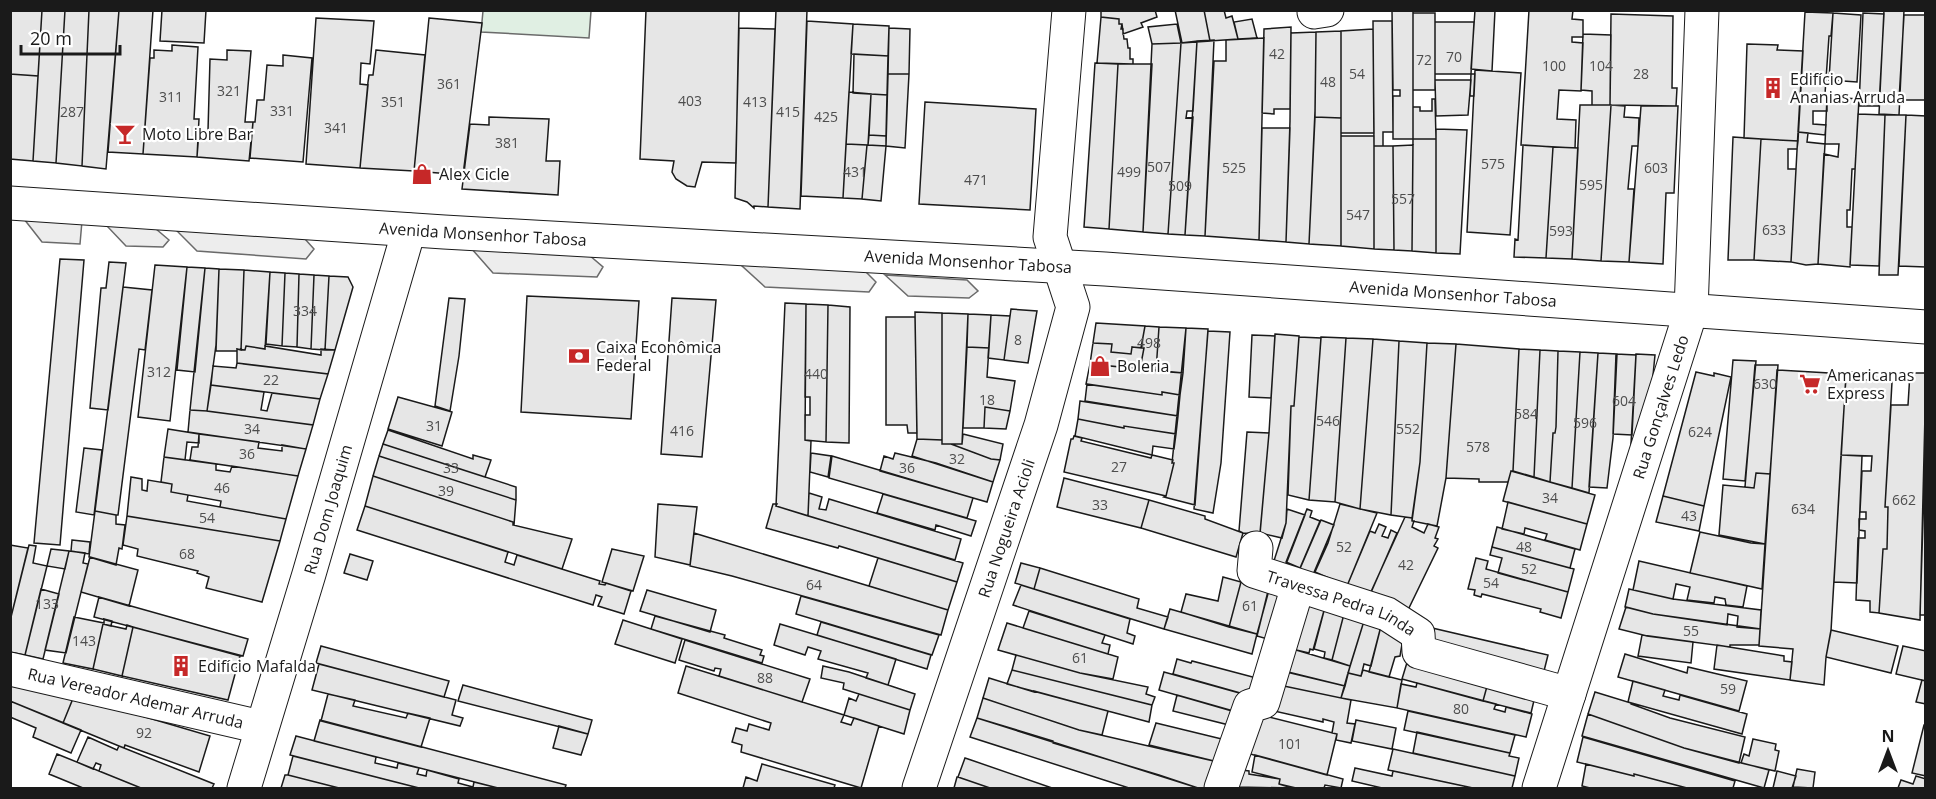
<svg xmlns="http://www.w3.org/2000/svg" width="1936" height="799" viewBox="0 0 1936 799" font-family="'Open Sans',sans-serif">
<rect width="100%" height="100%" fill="#fff"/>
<!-- green -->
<path fill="#e0efe3" stroke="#6a6a6a" stroke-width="1.5" d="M483,11H591L589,38L481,32Z"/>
<!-- parking -->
<path fill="#ededed" stroke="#6a6a6a" stroke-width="1.5" d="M24,219L82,221L80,244L42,242Z
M106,225L156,229L169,240L163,247L126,246Z
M176,230L305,239L314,249L306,259L197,251Z
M471,248L589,255L603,267L597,277L493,273Z
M741,265L865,271L876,282L869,292L765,287Z
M885,275L967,280L978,291L969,298L908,296Z"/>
<!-- building -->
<path fill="#e6e6e6" stroke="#1a1a1a" stroke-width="1.5" d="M10,10H42L38,76L10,74Z
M42,10H65L56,163L33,161Z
M65,10H89L82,166L56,163Z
M89,10H119L106,169L82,166Z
M119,10H153L143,154L108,152Z
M162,10H206L204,43L160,41Z
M646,10H739L736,163L702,162L695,187L687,186L676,179L672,172L674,161L640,159Z
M776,10H807L800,209L768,207Z
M1101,10H1155L1157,17L1141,23L1143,27L1123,34V29H1121L1122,24H1119V19L1101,17Z
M1175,10H1204L1210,41L1182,43Z
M1204,10H1224L1226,18L1232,16L1238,39L1210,41Z
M1392,10H1413V139H1393V96H1400V90H1393Z
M1475,10H1495L1492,71L1471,69Z
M1529,10H1573L1572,19L1583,20V37H1572V42L1583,43L1581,91L1559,90L1557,119L1576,120L1575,148L1521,145Z
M1884,10H1904L1899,115L1879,114Z
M1805,12L1833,13L1831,36H1829L1825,94H1827V111H1813V124L1826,125L1825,135L1798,132Z
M1413,13H1435V90H1413Z
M1833,13L1861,15L1857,82L1829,80Z
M1863,13L1884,14L1879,106H1859Z
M1611,14L1673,16L1672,88H1677L1676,106L1610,105Z
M1904,15H1926V100H1899Z
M1101,17L1119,19V24H1122L1124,39H1127L1128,48H1130V59H1133V64L1097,63Z
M316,18L374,21L370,64L361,63L360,84L368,85L360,168L306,164Z
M429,18L482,23L463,175L414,171Z
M1252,19L1257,38L1238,39L1234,22Z
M807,21L853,24L843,198L801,196Z
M1373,21H1392L1393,132H1383V146H1374Z
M1435,22H1474L1471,74H1435Z
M853,24L889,26L888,56L851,54Z
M1177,24L1181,43L1152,44L1148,27Z
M1291,27L1290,109H1274V114L1262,113L1264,29Z
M739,28L775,29L768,207L754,206V208L747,202L735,198Z
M889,28L910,29L909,74H888Z
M1373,29L1374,133H1341V31Z
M1341,31V118L1315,117L1316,32Z
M1316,32L1315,111L1309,244L1286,242L1290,121L1291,33Z
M1583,34L1611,35L1610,105H1592V91L1581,90Z
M1264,38L1259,240L1205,236L1214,61H1226V40Z
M1214,40L1205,236L1185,235L1197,41Z
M1197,41L1193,111H1187L1186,118L1193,117L1185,235L1168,234L1181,43Z
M1181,43L1168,234L1143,232L1152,44Z
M1747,44L1778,45L1777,50L1803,51L1798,141L1744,138Z
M172,45L198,47L194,119H199L197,157L143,154L150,58H154V50L172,51Z
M227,50L251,51L245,122H253L249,161L197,157L199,131H208L210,59L227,60Z
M376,50L425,55L414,171L360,168L368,82L369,75H373Z
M854,54L888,56L887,95L853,93Z
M283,55L312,58L303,162L250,158L253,122H255L257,100H264L267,65L283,66Z
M1095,63L1118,64L1109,229L1084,227Z
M1118,64H1152L1143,232L1109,229Z
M1475,70L1521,73L1510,235L1467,232Z
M10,74L38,76L33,161L10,159Z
M888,74H909L905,148L886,146Z
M1471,74H1475L1474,96H1470Z
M1435,80H1471L1468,115L1436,116Z
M849,92L871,94L868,145L846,144Z
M871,94L887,95L886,136L869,135Z
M1827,97L1859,99L1855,169H1852L1850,210H1847V227H1852L1850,267L1818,264L1824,154L1838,157L1839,144H1825Z
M1432,99H1435L1436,139H1413V107H1420V111H1432Z
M925,102L1036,109L1030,210L919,204Z
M1580,105H1611L1601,261L1572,259Z
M1611,105L1625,106L1624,117L1639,118L1638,146H1632L1628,189H1634L1629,262L1601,261Z
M1641,106H1678L1674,193H1666L1663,264L1629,262Z
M1858,114L1885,115L1879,266L1850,265Z
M1885,115H1906L1898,275H1879Z
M1906,115L1926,116V267L1899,266Z
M489,117L549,119L546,161H560L558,195L462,189L470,124L489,125Z
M1315,117L1341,118V246L1309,244Z
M1262,128H1290L1286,242L1259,240Z
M1436,129L1467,130L1460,254L1436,253Z
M1798,132L1808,133L1807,142L1825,144L1818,264L1806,265L1791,262Z
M869,135L886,136V146L868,145Z
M1341,136H1374V249L1341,246Z
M1733,137L1761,139L1754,260H1728Z
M1413,139H1436V253L1412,251Z
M1761,139L1798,141L1797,149H1788V169H1796L1791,262L1754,260Z
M846,144L867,145L862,199L843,198Z
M867,145L886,146L881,201L862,199Z
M1413,145L1412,251L1394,250L1393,146Z
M1523,145L1553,147L1546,258L1514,257L1515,239L1518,240Z
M1374,146H1393L1394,250L1374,249Z
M1553,147L1578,148L1572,259L1546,258Z
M60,259L84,260L60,545L34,543Z
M109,262L126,263L108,410L90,408L101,288H106Z
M155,265L187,267L170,421L138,417Z
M187,267L205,268L195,372L177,370Z
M205,268L219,269L216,345L207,411L190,410Z
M219,269L244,270L241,350L237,349V351H216Z
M244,270L270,272L265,349L246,346L245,350H241Z
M270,272L285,273L282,346L266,344Z
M285,273L299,274L297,347L282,346Z
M299,274L314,275L311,349L297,347Z
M314,275L329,276L325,350L311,349Z
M329,276L348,277L353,287L335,350H325Z
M123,287L152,290L145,350L139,349L118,515H116L95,511Z
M527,296L639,301L631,419L521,412Z
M449,298L465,299L459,356L450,411L435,406Z
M672,298L716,300L702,457L661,454Z
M785,303L806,304L805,440L811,441L808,516L776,506Z
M806,304L828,305L826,442L805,440V415H810V397H805Z
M828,305L850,307L849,443L826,442Z
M1011,309L1037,311L1028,363L1004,360Z
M915,312L942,313V440L917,439Z
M942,313L968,314L962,444H942Z
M968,314L991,315L989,348L967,347Z
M991,315L1010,316L1004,360L988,358Z
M886,317H915L917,433H908L907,425H886Z
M1096,323L1145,326L1141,348L1132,347L1131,354L1111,352L1112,344L1093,343Z
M1145,326L1159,327L1156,371L1140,369L1144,348H1141Z
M1159,327L1186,328L1183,373L1156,371Z
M1186,328L1208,329L1195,505L1164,497L1166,496L1174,463H1172Z
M1208,331L1230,332L1221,463L1213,513L1194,509Z
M1275,334L1299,336L1294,406H1291L1286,523L1282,538L1260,533L1269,433Z
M1252,335L1275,336L1271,398L1249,397Z
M1299,337L1321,338L1309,500L1288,495L1291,406H1294Z
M1321,337L1346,338L1335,502L1309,500Z
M1346,338L1373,339L1360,509L1335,502Z
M1373,339L1399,341L1391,515L1360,509Z
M1399,341L1427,343L1420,462L1412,518L1391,515Z
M1093,343L1112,344L1111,352L1131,354L1132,347L1144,348L1140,369L1090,364Z
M1427,343L1456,344L1446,478L1437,526L1412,521L1420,462Z
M1456,344L1519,349L1513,471H1511L1508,482H1479V479L1446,478Z
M246,346L265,349V346L321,355V349L335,350L328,374L237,363V349L245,350Z
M967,347L989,348L987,377L1015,381L1010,411L985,407L984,428H963Z
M1519,349L1540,350L1534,477L1513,471Z
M1540,350L1558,351L1556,427L1555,433H1553L1550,482L1534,477Z
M1558,351L1580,352L1572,488L1550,482L1553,433H1555L1556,427Z
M1580,352L1598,353L1589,493L1572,488Z
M1598,353L1617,354L1613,438L1607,488L1589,487Z
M1616,354L1636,355L1632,435L1613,434Z
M1636,354L1655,355L1649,416L1643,444H1631Z
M1733,360L1756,361L1745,481L1723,479Z
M237,363L244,364L328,374L320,399L211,385L213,366L236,368Z
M1090,364L1183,373L1180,395L1162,392V395L1086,384Z
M1755,365H1778L1770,474L1756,473L1754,488L1745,487Z
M1777,370L1846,374L1831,631L1826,657L1824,685L1790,680L1793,649L1759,646Z
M1696,372L1714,376V373L1731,377L1704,506L1663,496Z
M1849,372L1864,373V380H1872L1873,374L1889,375L1888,381L1892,382L1885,507H1888L1887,549H1883L1879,613L1870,612V601L1856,600L1858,538H1865V531L1859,530V519H1866V512H1860L1862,471H1871L1872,456L1841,455L1846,377H1848Z
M1910,373H1926L1920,620L1879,613L1883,549H1887L1888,507H1885L1891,405H1908Z
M1087,384L1162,395V392L1180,395L1178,416L1085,401Z
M211,385L264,392L261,410L267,411L272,393L320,399L313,425L207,411Z
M398,397L452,412L442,446L388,429Z
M1080,401L1178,416L1176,434L1124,426V428L1078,419Z
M985,407L1010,411L1006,429L984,428Z
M190,410L207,411L313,425L306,449L188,432Z
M1078,419L1124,428V426L1176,434L1174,449L1153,446L1152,455L1075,436Z
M1926,427V615H1920Z
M168,429L199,434V443L187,442L185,460L164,457Z
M388,430L473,459V455L491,460L485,477L383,444Z
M1247,432L1269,433L1260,534L1243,533L1239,531Z
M199,434L259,442L258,448L282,451V445L306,449L298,476L190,460L192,447H198Z
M963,434L1003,444L1000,460L991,459L951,444H962Z
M1074,436L1082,438L1081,441L1151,458L1152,455L1173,460L1172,463H1174L1166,496L1064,472L1071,439H1073Z
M917,439L942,440V444H951L991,459L1000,460L993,482L912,456Z
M383,444L516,487V500L379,456Z
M84,448L102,450L94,515L76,512Z
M811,453L831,456L828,477L810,472Z
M895,453L936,463L993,482L987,502L880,471L884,456L893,459Z
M1841,455L1862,456L1857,583L1834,582Z
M379,456L516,500L514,525H513V522L373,476Z
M832,456L973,498L967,518L829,478Z
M164,457L216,464V470L230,472L232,466L298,476L286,519L220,507L221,501L171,492L172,484L161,482Z
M1511,471L1595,495L1587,524L1503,501Z
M1756,473L1770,474L1765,544L1719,535L1723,485L1754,488Z
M373,476L513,522V525L572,539L562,569L365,506Z
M131,477L142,479V490L147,491L148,480L172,484L171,492L188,495L187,501L286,519L280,541L127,516Z
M1064,478L1149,500L1141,528L1057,507Z
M809,493L822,497L819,509L826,510L829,499L961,539L955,560L808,516Z
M883,494L976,521L971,536L936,525L935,530L877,513Z
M1663,496L1704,506L1699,531L1656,522Z
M1149,500L1205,516V519L1243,533L1236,557L1141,528Z
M1508,502L1587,524L1580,550L1545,540L1547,534L1525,528L1524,534L1502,529Z
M658,504L697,507L690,565L655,557Z
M773,504H777L776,506L963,563L957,582L839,546L838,548L766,528Z
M1340,504L1377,513L1347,586L1315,572L1328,543Z
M365,506L508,552L505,562L514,565L517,555L600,581L599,584L605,585L606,583L631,591L624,614L598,606L602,597L596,595L593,605L357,530Z
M1287,509L1305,515L1283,572L1272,567L1286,523Z
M1307,509L1312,511L1310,517L1320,521L1300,568L1286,562Z
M95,511L116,515V524L125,525L122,549L119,548L116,565L89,557Z
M127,516L280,541L262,602L206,588L209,577L197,573L198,571L137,556L138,549L123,545Z
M1405,517L1412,518V521H1414L1412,527L1424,533L1428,524L1439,527L1435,538L1438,539L1434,546L1438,548L1407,612L1369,596Z
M1321,520L1334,525L1312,577L1299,571Z
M1379,524L1386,527L1382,536L1388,538L1391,530L1397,533L1369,597L1347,586L1370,531L1375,533Z
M1497,527L1575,549L1570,568L1492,547Z
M1700,532L1751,543L1765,544L1762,589L1690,573Z
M694,533L948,610L941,635L732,576L690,566Z
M72,540L90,542L89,554L71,551Z
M10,545L28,548L10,621Z
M29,545L36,546L33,563L47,566L25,655L10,652V621Z
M1492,547L1574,569L1568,592L1498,573L1502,558L1490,555Z
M51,549L69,551L65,569L47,566Z
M612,549L644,556L633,591L602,582Z
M69,551L85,553L83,563L88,564L66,653L45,650Z
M350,554L373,561L367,580L344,573Z
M90,557L138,570L129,606L81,592Z
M878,558L957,582L948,610L869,586Z
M1476,558L1488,561L1486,569L1568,592L1561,618L1540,612L1541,609L1482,594L1481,597L1474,595L1475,590L1468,589Z
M1639,561L1747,586L1743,607L1726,605L1725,599L1715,597L1714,603L1687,600L1690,587L1676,584L1673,599L1633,590Z
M1021,563L1040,568L1034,589L1015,583Z
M1040,568L1139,599L1137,608L1168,617L1164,629L1034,589Z
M1223,577L1241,582L1229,627L1181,612L1186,594L1218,601Z
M1241,582L1269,590L1257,634L1229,627Z
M1021,585L1130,619L1127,633L1135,636L1133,644L1013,605Z
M1269,587L1288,593L1275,641L1257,636Z
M41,589L59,594L43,659L25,655Z
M1629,589L1673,599L1761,610L1760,629L1737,627L1738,616L1728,614L1727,625L1653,614L1625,607Z
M647,590L716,610L710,632L640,611Z
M801,596L939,635L932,655L796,614Z
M99,597L248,639L243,656L94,617Z
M1306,601L1325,607L1313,650L1310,649L1309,653L1292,649Z
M1325,607L1344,614L1332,660L1324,658L1325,652L1314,649Z
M1626,607L1653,614L1760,629L1759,645H1730V647L1647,636L1619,629Z
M1170,609L1257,634L1252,654L1164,629Z
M1029,611L1105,635L1102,643L1110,645L1108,654L1023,628Z
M1344,614L1364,621L1350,666L1332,660Z
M655,616L725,635L724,638L762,650L760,655L764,656L762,663L651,629Z
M74,617L104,623V619L112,621L111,626L103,624L93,669L63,663Z
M623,620L682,639L675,663L615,644Z
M1364,621L1381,626L1371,666L1364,664L1361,676L1348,673Z
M821,622L931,655L927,669L817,635Z
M1007,623L1118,657L1113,679L1080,673L998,650Z
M103,624L126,629L127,625L133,627L122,676L93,669Z
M780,624L896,659L888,685L866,678L868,673L818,659L821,651L808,647L805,655L774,645Z
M1381,626L1404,633L1400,656L1395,657L1389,677L1369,672Z
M133,627L240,656L228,700L122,676Z
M1428,627L1548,655L1543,675L1425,646Z
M1831,630L1898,646L1891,673L1826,657Z
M1642,635L1693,642L1691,663L1638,656Z
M685,640L810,679L802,702L719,676L721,669L715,668L714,671L679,660Z
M1717,645L1784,656V661L1792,662L1790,680L1714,669Z
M321,646L449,681L444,697L316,663Z
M1903,646L1926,651V681L1896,674Z
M1286,647L1350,666L1345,686L1280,670Z
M1625,654L1687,673L1688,667L1747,681L1739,711L1618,677Z
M1016,655L1080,673L1148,687L1146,694L1155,697L1152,705L1012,670Z
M1409,656L1489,679L1483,701L1402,679Z
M1177,659L1191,663L1192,661L1264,680L1258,698L1173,674Z
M319,664L456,700L452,715L463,718L460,726L312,690Z
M686,666L844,715L841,722L851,725L854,718L879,726L861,788L741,752L742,745L732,742L736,728L747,731L749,724L769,730L771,723L678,693Z
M823,666L849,672L915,694L910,710L843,689L844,683L821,678Z
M1012,670L1152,705L1149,722L1007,684Z
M1278,670L1345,686L1341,698L1274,684Z
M1363,670L1402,680L1397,708L1341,698L1348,673L1361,676Z
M1164,672L1243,694L1239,713L1159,690Z
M989,678L1034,692V691L1108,711L1102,735L1079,730L983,698Z
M1489,679L1536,692L1531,713L1483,701Z
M1922,680L1926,681V704L1916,702Z
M1633,681L1665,690L1663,696L1679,700L1680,695L1747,714L1742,734L1628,702Z
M10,683L74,696L63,723L10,701Z
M1417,683L1496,704L1494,709L1505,712L1506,707L1532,714L1526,737L1397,708L1401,684L1416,687Z
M463,685L592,720L588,734L458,701Z
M1279,685L1351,700L1347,723L1355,724L1351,743L1336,740L1337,734L1332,733L1334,722L1323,719V722L1274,711Z
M1595,692L1631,703V704L1670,718L1745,737L1739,763L1684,748L1588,714Z
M328,694L355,700L353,706L406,718L408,713L430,718L421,747L321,721Z
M859,694L910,710L904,734L844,715L849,698L856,701Z
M1177,695L1237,712L1233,726L1173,711Z
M74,696L210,736L199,772L125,745L124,748L119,746L63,723Z
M983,698L1079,730L1218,762L1209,788H1198L977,718Z
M10,701L81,730L71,753L33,737L36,728L10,717Z
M1408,711L1515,735L1510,753L1404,730Z
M1257,714L1337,734L1327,775L1243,752Z
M1588,714L1684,748L1769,770L1764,788L1582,736Z
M977,718L1053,741V743L1159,775L1198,788H1129L970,737Z
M320,720L566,785L565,788H498L314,741Z
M1356,720L1396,728L1392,749L1352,741Z
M1156,723L1230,741L1218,762L1149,745Z
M1924,725H1926V776L1912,773Z
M559,726L588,734L581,755L553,748Z
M1417,732L1510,753L1509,756L1519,758L1515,776L1413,753Z
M296,736L376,757L375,763L397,768L398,763L419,768L417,774L426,776L427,770L459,779L458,783L473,787L474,782L498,788H419L290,755Z
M88,737L117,750L119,746L214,784L212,788H141L99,771L101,765L96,763L93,769L77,762Z
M1583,737L1735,781L1733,788H1687L1634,774V776L1577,762Z
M1753,739L1776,744L1775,750L1779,751L1775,771L1741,763L1744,754L1749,756Z
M1393,749L1515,776L1512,788H1473L1388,770Z
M57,754L141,788H83L49,774Z
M1255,755L1343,779L1341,788L1325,785L1324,788H1296L1279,784L1280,779L1252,772Z
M293,756L419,788H339L288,775Z
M965,758L971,760L1052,788H990L958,777Z
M762,764L835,785L834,788H743L746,777L757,781Z
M1586,764L1634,776V774L1687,788H1590L1582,786Z
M1355,768L1392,776L1393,771L1473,788H1382L1352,781Z
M1797,769L1815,772L1813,788L1793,787Z
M1242,770L1249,771V774L1280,779L1279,784L1292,788L1236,787Z
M1777,771L1796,776L1792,788H1773Z
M285,775H288L339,788H281Z
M1916,776L1926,779V788H1898L1901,780L1913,784Z
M957,777H958L990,788H954Z"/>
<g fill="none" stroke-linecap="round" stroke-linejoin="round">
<defs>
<g id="minor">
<path d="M1314,12L1327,10"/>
<path id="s1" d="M1256,548L1254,571L1387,614L1418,634L1419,652L1569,694"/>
<path id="s2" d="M10,669L261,727"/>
<path id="s3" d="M244,788L309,574L409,230"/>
<path id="s4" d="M919,788L1041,425L1073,307L1050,237L1069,10"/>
<path d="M1221,788L1250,706L1263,702L1298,586"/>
<path id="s5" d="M1539,788L1691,311L1702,10"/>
</g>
<g id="major">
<path id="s6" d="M10,203L444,232L1105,269L1926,327"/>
</g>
</defs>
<!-- minor casing -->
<use href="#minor" stroke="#1a1a1a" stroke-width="35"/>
<!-- major casing -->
<use href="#major" stroke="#1a1a1a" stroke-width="35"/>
<!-- minor -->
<use href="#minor" stroke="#fff" stroke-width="33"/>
<!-- major -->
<use href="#major" stroke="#fff" stroke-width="33"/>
</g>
<!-- icons -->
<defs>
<symbol id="building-bare" viewBox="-9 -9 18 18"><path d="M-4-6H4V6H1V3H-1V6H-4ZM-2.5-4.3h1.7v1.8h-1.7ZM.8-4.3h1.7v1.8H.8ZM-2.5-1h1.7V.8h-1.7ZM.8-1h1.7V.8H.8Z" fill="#c62828" stroke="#fff" stroke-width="2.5" paint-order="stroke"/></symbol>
<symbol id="bar-bare" viewBox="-9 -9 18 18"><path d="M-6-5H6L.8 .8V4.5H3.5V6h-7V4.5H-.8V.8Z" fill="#c62828" stroke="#fff" stroke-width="2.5" paint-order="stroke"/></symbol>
<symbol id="shop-bare" viewBox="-9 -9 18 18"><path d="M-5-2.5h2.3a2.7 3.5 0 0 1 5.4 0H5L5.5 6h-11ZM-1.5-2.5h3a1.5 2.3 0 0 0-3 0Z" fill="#c62828" stroke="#fff" stroke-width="2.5" paint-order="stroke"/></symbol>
<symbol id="bank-bare" viewBox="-9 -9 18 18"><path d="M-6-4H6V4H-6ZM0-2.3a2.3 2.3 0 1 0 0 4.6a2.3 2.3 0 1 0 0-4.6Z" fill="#c62828" stroke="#fff" stroke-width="2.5" paint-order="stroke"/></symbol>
<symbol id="supermarket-bare" viewBox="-9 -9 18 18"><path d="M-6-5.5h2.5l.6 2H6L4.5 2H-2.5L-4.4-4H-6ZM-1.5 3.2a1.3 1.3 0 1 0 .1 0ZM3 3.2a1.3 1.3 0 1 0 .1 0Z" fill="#c62828" stroke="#fff" stroke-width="2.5" paint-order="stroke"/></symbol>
</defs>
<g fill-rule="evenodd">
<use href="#building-bare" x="1758" y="73" width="30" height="30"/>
<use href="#bar-bare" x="110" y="119" width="30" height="30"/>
<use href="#shop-bare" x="407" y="159" width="30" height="30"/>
<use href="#bank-bare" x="564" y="341" width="30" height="30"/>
<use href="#shop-bare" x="1085" y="351" width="30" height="30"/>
<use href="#supermarket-bare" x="1795" y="369" width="30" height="30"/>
<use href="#building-bare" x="166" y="651" width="30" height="30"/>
</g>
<g text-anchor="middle" stroke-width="4.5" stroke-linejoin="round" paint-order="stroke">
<!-- number labels -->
<g font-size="14" fill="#4d4d4d">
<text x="1277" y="59">42</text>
<text x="1454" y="62">70</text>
<text x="1424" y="65">72</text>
<text x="1554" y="71">100</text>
<text x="1601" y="71">104</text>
<text x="1357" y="79">54</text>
<text x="1641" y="79">28</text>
<text x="1328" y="87">48</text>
<text x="449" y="89">361</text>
<text x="229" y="96">321</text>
<text x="171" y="102">311</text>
<text x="690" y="106">403</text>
<text x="393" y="107">351</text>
<text x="755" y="107">413</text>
<text x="282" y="116">331</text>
<text x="72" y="117">287</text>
<text x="788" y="117">415</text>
<text x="826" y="122">425</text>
<text x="336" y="133">341</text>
<text x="507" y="148">381</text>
<text x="1493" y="169">575</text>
<text x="1159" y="172">507</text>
<text x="1234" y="173">525</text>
<text x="1656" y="173">603</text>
<text x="855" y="177">431</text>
<text x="1129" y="177">499</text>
<text x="976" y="185">471</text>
<text x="1591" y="190">595</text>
<text x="1180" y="191">509</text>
<text x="1403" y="204">557</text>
<text x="1358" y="220">547</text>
<text x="1774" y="235">633</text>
<text x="1561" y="236">593</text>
<text x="305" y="316">334</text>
<text x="1018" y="345">8</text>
<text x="1149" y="348">498</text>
<text x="159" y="377">312</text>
<text x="816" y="379">440</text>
<text x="271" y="385">22</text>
<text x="1765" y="389">630</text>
<text x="987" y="405">18</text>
<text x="1624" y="406">604</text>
<text x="1526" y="419">584</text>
<text x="1328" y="426">546</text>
<text x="1585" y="428">596</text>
<text x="434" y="431">31</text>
<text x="252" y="434">34</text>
<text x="1408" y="434">552</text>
<text x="682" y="436">416</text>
<text x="1700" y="437">624</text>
<text x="1478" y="452">578</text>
<text x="247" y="459">36</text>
<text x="957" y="464">32</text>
<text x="1119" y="472">27</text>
<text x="451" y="473">33</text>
<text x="907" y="473">36</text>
<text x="222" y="493">46</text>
<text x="446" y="496">39</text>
<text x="1550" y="503">34</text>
<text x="1904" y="505">662</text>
<text x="1100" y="510">33</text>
<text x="1803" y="514">634</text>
<text x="1689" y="521">43</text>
<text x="207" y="523">54</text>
<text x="1344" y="552">52</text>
<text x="1524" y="552">48</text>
<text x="187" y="559">68</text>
<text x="1406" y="570">42</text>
<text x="1529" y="574">52</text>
<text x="1491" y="588">54</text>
<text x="814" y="590">64</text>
<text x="47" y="609">133</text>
<text x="1250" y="611">61</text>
<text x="1691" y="636">55</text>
<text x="84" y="646">143</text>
<text x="1080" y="663">61</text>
<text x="765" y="683">88</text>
<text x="1728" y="694">59</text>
<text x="1461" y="714">80</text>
<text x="144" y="738">92</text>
<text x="1290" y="749">101</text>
</g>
<!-- poi labels -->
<g font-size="16" fill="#1a1a1a" stroke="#fff" text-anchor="start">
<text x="1790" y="85">Edifício<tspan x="1790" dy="18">Ananias Arruda</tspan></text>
<text x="142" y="140">Moto Libre Bar</text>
<text x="439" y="180">Alex Cicle</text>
<text x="596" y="353">Caixa Econômica<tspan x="596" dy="18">Federal</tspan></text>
<text x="1117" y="372">Boleria</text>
<text x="1827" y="381">Americanas<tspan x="1827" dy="18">Express</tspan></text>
<text x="198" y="672">Edifício Mafalda</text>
</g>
<!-- street labels -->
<g font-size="16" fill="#1a1a1a" stroke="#fff">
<text dy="6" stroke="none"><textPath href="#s6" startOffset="474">Avenida Monsenhor Tabosa</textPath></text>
<text dy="6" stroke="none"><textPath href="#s6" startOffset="960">Avenida Monsenhor Tabosa</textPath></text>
<text dy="6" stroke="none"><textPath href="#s6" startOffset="1446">Avenida Monsenhor Tabosa</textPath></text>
<text dy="6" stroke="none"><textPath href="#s5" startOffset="400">Rua Gonçalves Ledo</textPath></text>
<text dy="6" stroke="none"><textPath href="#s3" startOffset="291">Rua Dom Joaquim</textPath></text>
<text dy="6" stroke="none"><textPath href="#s4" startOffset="274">Rua Nogueira Acioli</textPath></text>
<text dy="6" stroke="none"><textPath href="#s1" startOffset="116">Travessa Pedra Linda</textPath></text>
<text dy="6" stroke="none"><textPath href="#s2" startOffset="129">Rua Vereador Ademar Arruda</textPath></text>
</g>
</g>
<!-- border -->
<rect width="1936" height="799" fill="none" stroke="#1a1a1a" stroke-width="24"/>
<!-- north arrow -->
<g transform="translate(1888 751)" stroke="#ffffff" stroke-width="4.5" paint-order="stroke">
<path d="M0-4.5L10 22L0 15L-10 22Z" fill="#1a1a1a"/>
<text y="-9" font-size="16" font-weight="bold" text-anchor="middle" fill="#1a1a1a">N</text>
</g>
<!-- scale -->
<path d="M21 45v9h99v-9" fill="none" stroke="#1a1a1a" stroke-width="3"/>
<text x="30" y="45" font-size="18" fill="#1a1a1a" stroke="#ffffff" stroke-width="4.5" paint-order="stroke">20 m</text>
</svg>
